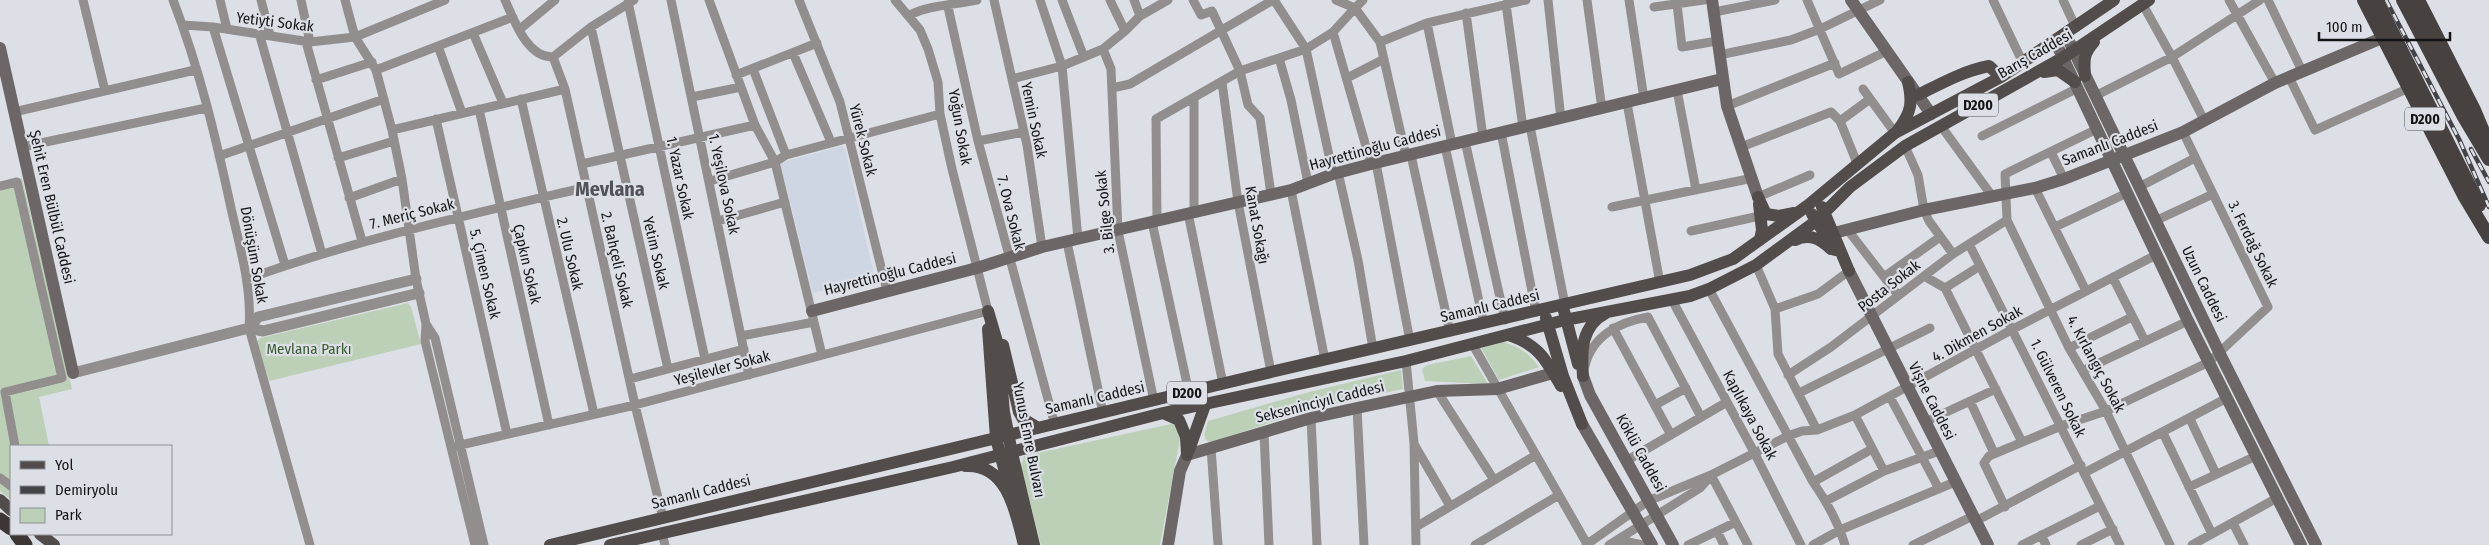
<svg xmlns="http://www.w3.org/2000/svg" width="2489" height="545" viewBox="0 0 2489 545" font-family="'Fira Sans Condensed',sans-serif">
<rect width="100%" height="100%" fill="#dce0e6"/>
<!-- built -->
<path fill="#cdd6e2" d="M842,146L845,149L875,279L813,293L780,163Z"/>
<!-- green -->
<path fill="#bbd0b6" d="M22,178L72,389L39,397L49,446H11V500L0,491V183Z
M408,303L411,307L421,344L269,381L257,342L260,338Z
M1503,342C1520,347 1529,353 1539,367L1499,380L1481,348Z
M1471,356L1488,384L1425,381L1422,369L1427,365Z
M1401,370L1403,389L1311,409L1212,442L1207,441L1204,435L1208,421L1309,392Z
M1171,424L1179,426L1181,434L1160,545H1041L1021,466L1024,456Z"/>
<g fill="none" stroke-linecap="round" stroke-linejoin="round">
<!-- minor -->
<path stroke="#928e8d" stroke-width="9" d="M83,0L105,91
M173,0C199,67 216,138 231,208C240,248 252,287 249,328L310,545
M220,0L227,29
M261,0L270,35
M301,0L310,42
M345,0L355,37L376,70L392,130L402,179L416,279L426,324L425,341L475,545
M505,0C514,20 527,58 553,57L565,89L635,405L663,518
M671,0L749,375
M709,0L755,125L775,162L822,355
M799,0L840,102L887,291
M994,0L1027,145L1042,247
M1040,0L1062,66L1078,239
M1062,0L1084,57
M1110,0L1125,31
M1134,0L1140,16
M1193,0L1201,15L1212,11L1240,71L1248,105L1260,118L1271,194
M1274,0L1306,49L1333,174
M1336,0L1355,8L1363,0
M1548,0L1561,119
M1587,0L1602,109
M1629,0L1644,99
M1807,0L1839,74L1887,51
M1993,0L2023,63
M2063,0L2076,28
M2229,0L2275,83
M2268,0L2302,71
M628,2L705,359
M1506,4L1523,128
M1677,4L1682,47L1717,41
M2143,5L2172,57L2204,120
M948,7L978,141L1055,425
M1654,7L1704,0
M1714,12L1775,0
M1466,13L1483,137
M910,15C930,5 954,5 977,0
M1427,23L1452,144
M183,25L213,27L310,42L355,37L445,0
M213,27L285,265
M591,27L668,369
M520,29L555,0
M1333,32L1371,164
M259,33L322,254
M473,33L503,103
M306,42L362,241
M1380,42L1427,23L1526,0
M438,46L462,113
M1103,49L1111,69L1118,231L1154,401
M793,53L831,142
M1719,55L1791,40L1820,29L1880,0
M553,57L591,27L634,0
M1279,58L1291,100L1308,183
M753,69L786,155
M376,70L513,17
M736,75L817,43
M2289,77L2315,130L2409,88
M1347,78L1384,59
M1012,79L1062,66L1103,49L1125,31L1140,16L1168,0
M316,80L372,62
M1222,82L1238,202L1271,372
M1112,88L1130,84L1273,0
M1863,89L1895,133
M1677,90L1696,190
M2095,96L2172,57L2260,0
M692,97L741,87
M521,99L594,414
M1627,103L1660,283
M1727,106L1835,63
M479,109L549,425
M14,112L195,70
M436,119L507,434
M1840,121L1870,99
M1530,126L1565,305
M1941,126L1992,196
M2097,129L2005,174L2007,220L2069,348L2106,411L2170,545
M392,130L565,89
M1501,132L1536,312
M1982,136L2078,88
M978,141L1024,132
M1465,141L1505,320
M1445,146L1484,324
M1905,146L1918,175L1924,210L1929,221L1953,254
M22,147L206,108
M1741,147L1831,112L1840,121L1857,163
M2051,152L2064,179
M1411,155L1450,332
M219,156L384,99
M338,158L394,141
M1376,163L1410,341
M582,164L755,125
M1338,172L1358,260L1373,349
M710,181L775,162L786,155L940,114
M0,186L17,182L62,378L5,392L15,446
M2139,187L2195,158
M2035,188L2086,291
M1291,190L1325,360
M1758,197L1810,175
M349,198L402,179
M1612,207L1753,178
M1194,212V98
M1188,213L1223,384
M718,221L785,202
M1157,221L1156,119L1240,71L1306,49L1333,32L1355,8L1380,42L1406,156
M2155,221L2213,194
M1152,222L1189,393
M2055,227L2127,193
M1847,229L1898,295
M1691,231L1764,215
M1067,242L1103,413
M1969,244L2120,545
M1756,265L1775,309L1778,354L1817,430
M1924,276L1945,288L2022,442
M1884,277L1940,237
M2113,278L2145,341
M247,279C358,239 472,214 587,187
M1945,288L1980,266
M1709,289L1813,482C1827,502 1838,522 1845,545
M1672,300L1754,452L1801,545
M1775,309L1818,294L1849,271
M426,324L435,338L484,545
M1613,328L1671,435
M741,336L814,322
M1473,345L1587,544
M2069,348L2132,317
M1406,361L1414,443L1416,545
M1585,366C1592,336 1619,322 1648,317L1701,417
M2084,370L2188,321
M1788,375L1831,347L1953,254L2007,220
M630,379L744,349
M1437,391L1494,480
M1799,393L1930,328
M1890,397L1939,489
M1970,401L1994,453
M1655,405L1686,388
M1357,408L1364,545
M1855,415L1884,471
M1311,418L1317,545
M2190,419L2216,474
M1925,422L1996,389
M1264,433L1269,545
M2163,433L2212,534
M1414,444L1450,506
M452,447L635,405L988,311L952,169L940,114L938,82L928,49L920,30L895,0
M1211,448L1218,545
M1626,461L1727,402
M2084,473L2227,398
M1711,475L1748,545
M0,478L11,486
M1813,482L1872,449
M2189,487L2256,456
M1826,501L1884,471L1939,451
M2005,507L1984,463L1989,456L2061,426L2106,411L2209,362L2268,307L2183,132
M1976,521L2081,465
M2233,523L2244,545
M1416,527L1536,455
M1717,531L1724,545
M662,533L665,545
M2041,535L2046,545
M1616,542L1624,541L1642,545
M1475,545L1559,495
M1586,545L1648,501L1711,475L1788,436L1802,431L1817,430L1855,415L2013,329L2156,255
M1609,545L1700,488L1710,477
M1688,545L1736,522
M1813,545L1840,530L1955,482
M1913,545L1973,516
M2022,545L2100,506
M2081,545L2113,529
M2192,545L2277,498"/>
<!-- tertiary -->
<path stroke="#928e8d" stroke-width="11" d="M249,328L258,317L416,279
M73,373L249,328L263,331L419,293"/>
<!-- secondary -->
<path stroke="#6c6766" stroke-width="12" d="M1712,0L1727,106L1758,197
M1851,0L1931,114
M2066,35L2220,354L2316,545
M2055,41L2188,321L2301,545
M0,48L73,373
M1834,233L1924,210L2035,188L2064,179L2183,132L2275,83L2382,38
M1849,271L1988,545
M812,311L977,268L1042,247L1291,190L1333,174L1371,164L1722,79
M1583,376L1590,395L1673,545
M1582,424L1652,545
M1168,545L1180,471L1187,455L1311,418L1357,408L1437,391L1497,389L1553,373"/>
<!-- primary -->
<path stroke="#524c4b" stroke-width="12" d="M2044,72L2058,70L2075,82
M2085,76C2084,61 2083,54 2094,42
M1918,95C1940,84 1963,71 1989,66L2001,77
M1898,130C1911,113 1913,103 1908,82
M1758,197L1766,214L1779,216L1794,213
M1759,204L1762,230L1760,240
M1822,207L1849,271
M1812,214L1835,250
M1795,240C1810,233 1820,239 1831,249
M988,311L998,345L1004,412L1012,453L1034,545
M1564,311L1578,364
M1546,318L1563,376L1582,424
M988,329L996,438L1014,507
M1509,335C1539,345 1546,360 1561,386
M1003,345L1019,412L1023,419L1038,428
M1583,376C1581,351 1581,326 1606,313
M1163,413L1179,420L1186,437L1187,455
M1189,450L1205,405
M965,466C1008,463 1016,514 1024,545
M0,500L11,510
M40,534L54,545
M550,545L1271,372L1690,275L1733,259L1807,206L1895,133L2001,77L2114,0
M610,545L953,467L1163,413L1406,361L1565,320L1690,296L1709,289L1756,265L1816,221L1850,187L1905,146L2064,57L2149,0"/>
<!-- trunk -->
<path stroke="#474140" stroke-width="14" d="M2364,0L2465,197L2489,237
M2376,0L2479,205
M2403,0L2464,117L2489,159
M2418,0L2474,110L2488,143"/>
<!-- motorway -->
<path stroke="#3c3634" stroke-width="15" d="M0,520L11,528
M17,534L25,545"/>
<defs>
<path id="rail" d="M2386,0L2459,139L2489,207
M2471,149L2489,182"/>
</defs>
<!-- rail casing -->
<use href="#rail" stroke="#424346" stroke-width="4.5"/>
<!-- rail -->
<use href="#rail" stroke="#dce0e6" stroke-width="2.5" stroke-dasharray="8" stroke-linecap="butt"/>
</g>
<g text-anchor="middle" stroke-width="4.5" stroke-linejoin="round" paint-order="stroke">
<!-- shield labels -->
<g fill="#dce0e6" stroke="#4f5154" stroke-width="1">
<rect x="1958" y="93.5" width="40" height="23" rx="4"/>
<rect x="2405" y="107.5" width="40" height="23" rx="4"/>
<rect x="1167" y="381.5" width="40" height="23" rx="4"/>
</g>
<g font-size="14" font-weight="bold" fill="#131416">
<text x="1978" y="110">D200</text>
<text x="2425" y="124">D200</text>
<text x="1187" y="398">D200</text>
</g>
<!-- street labels -->
<g font-size="15" fill="#131416" stroke="#dce0e6">
<text transform="translate(275 22) rotate(7)" y="5">Yetiyti Sokak</text>
<text transform="translate(2035 54) rotate(-30)" y="5">Barış Caddesi</text>
<text transform="translate(1034 120) rotate(78)" y="5">Yemin Sokak</text>
<text transform="translate(960 127) rotate(80)" y="5">Yoğun Sokak</text>
<text transform="translate(863 140) rotate(76)" y="5">Yürek Sokak</text>
<text transform="translate(2110 143) rotate(-21)" y="5">Samanlı Caddesi</text>
<text transform="translate(1375 148) rotate(-15)" y="5">Hayrettinoğlu Caddesi</text>
<text transform="translate(680 178) rotate(78)" y="5">1. Yazar Sokak</text>
<text transform="translate(724 184) rotate(78)" y="5">1. Yeşilova Sokak</text>
<text transform="translate(52 207) rotate(77)" y="5">Şehit Eren Bülbül Caddesi</text>
<text transform="translate(1105 212) rotate(-96)" y="5">3. Bilge Sokak</text>
<text transform="translate(1011 213) rotate(76)" y="5">7. Ova Sokak</text>
<text transform="translate(412 214) rotate(-14)" y="5">7. Meriç Sokak</text>
<text transform="translate(1257 225) rotate(80)" y="5">Kanat Sokağı</text>
<text transform="translate(2253 244) rotate(64)" y="5">3. Ferdağ Sokak</text>
<text transform="translate(656 253) rotate(77)" y="5">Yetim Sokak</text>
<text transform="translate(570 254) rotate(77)" y="5">2. Ulu Sokak</text>
<text transform="translate(254 255) rotate(80)" y="5">Dönüşüm Sokak</text>
<text transform="translate(617 260) rotate(77)" y="5">2. Bahçeli Sokak</text>
<text transform="translate(527 264) rotate(77)" y="5">Çapkın Sokak</text>
<text transform="translate(485 274) rotate(77)" y="5">5. Çimen Sokak</text>
<text transform="translate(890 274) rotate(-14)" y="5">Hayrettinoğlu Caddesi</text>
<text transform="translate(2204 284) rotate(64)" y="5">Uzun Caddesi</text>
<text transform="translate(1889 286) rotate(-38)" y="5">Posta Sokak</text>
<text transform="translate(1490 306) rotate(-13)" y="5">Samanlı Caddesi</text>
<text transform="translate(1977 334) rotate(-29)" y="5">4. Dikmen Sokak</text>
<text transform="translate(2096 364) rotate(62)" y="5">4. Kırlangıç Sokak</text>
<text transform="translate(722 368) rotate(-15)" y="5">Yeşilevler Sokak</text>
<text transform="translate(2058 388) rotate(64)" y="5">1. Gülveren Sokak</text>
<text transform="translate(1095 398) rotate(-13)" y="5">Samanlı Caddesi</text>
<text transform="translate(1932 401) rotate(63)" y="5">Vişne Caddesi</text>
<text transform="translate(1320 402) rotate(-14)" y="5">Sekseninciyıl Caddesi</text>
<text transform="translate(1750 415) rotate(62)" y="5">Kaplıkaya Sokak</text>
<text transform="translate(1029 440) rotate(79)" y="5">Yunus Emre Bulvarı</text>
<text transform="translate(1641 453) rotate(61)" y="5">Köklü Caddesi</text>
<text transform="translate(701 492) rotate(-14)" y="5">Samanlı Caddesi</text>
</g>
<!-- park labels -->
<g font-size="15" fill="#3a5b32" stroke="#dce0e6">
<text x="309" y="354">Mevlana Parkı</text>
</g>
<!-- district labels -->
<g font-size="20" font-weight="bold" fill="#505459" stroke="#dce0e6">
<text x="610" y="196">Mevlana</text>
</g>
</g>
<!-- legend -->
<rect x="10" y="445" width="162" height="90" fill="#dce0e6" stroke="#8c8e93"/>
<rect x="20" y="461" width="25" height="8" fill="#524c4b" stroke="#8c8e93"/>
<text x="55" y="470" font-size="15" fill="#131416">Yol</text>
<rect x="20" y="486" width="25" height="8" fill="#424346" stroke="#8c8e93"/>
<text x="55" y="495" font-size="15" fill="#131416">Demiryolu</text>
<rect x="20" y="508" width="25" height="15" fill="#bbd0b6" stroke="#8c8e93"/>
<text x="55" y="520" font-size="15" fill="#131416">Park</text>
<!-- scale -->
<path d="M2319 32v8h131v-8" fill="none" stroke="#131416" stroke-width="2.5"/>
<text x="2326" y="32" font-size="15" fill="#131416" stroke="#dce0e6" stroke-width="4" paint-order="stroke">100 m</text>
</svg>
